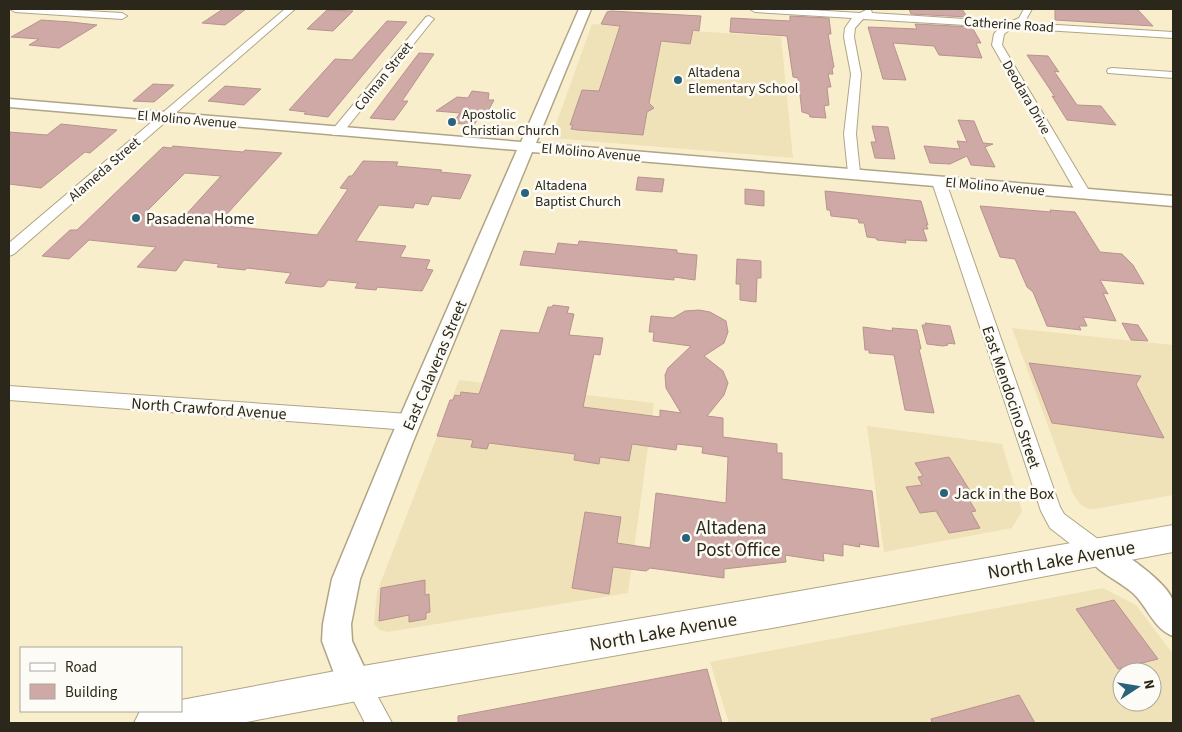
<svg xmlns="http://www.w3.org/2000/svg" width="1182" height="732" viewBox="0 0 1182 732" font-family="'Source Sans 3',sans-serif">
<rect width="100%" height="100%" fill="#f9eecc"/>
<!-- built -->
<path fill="#efe1b8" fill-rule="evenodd" d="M592,24L781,37L793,158L551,138Z
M1012,328L1173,345V495L1095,509H1088L1080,504L1073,494Z
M459,380L654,403L628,593L387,632L380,630L374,624L377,592Z
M867,426L1002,444L1022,511L1012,528L884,552Z
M1103,588L1136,605L1173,654V723H729L710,662ZM1122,672H1152V702H1122Z"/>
<!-- building -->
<path fill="#cfa9a5" stroke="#b8938f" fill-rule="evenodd" d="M223,9H246L225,25L202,23Z
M909,9H962L967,17L911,14Z
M1055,9H1127L1138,10L1153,26L1055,20Z
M327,10L353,11L333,31L307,29Z
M611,11L701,16L699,31L693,30L690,44L661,41L649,103L654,108L647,112L643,135L578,130L571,129L573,125H570L582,90L599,91L620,26L601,24L607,12Z
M790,16L829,18L831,34H828L834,67L832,69L833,74H828L831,87H827L829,105L824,106L826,118L810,117L809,114L802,112L798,78L793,77L787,36L730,32L731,18L790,21Z
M41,20L71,22L97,25L59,48L29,45L39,39L11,37Z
M387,21L407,22L328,117L304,114L306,112L289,110L335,59L352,60Z
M915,24L972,27L981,43H976L982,58L939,55L934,46L893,43L906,80L883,79L868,27L917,29Z
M419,53L434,54L402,101H408L394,120L370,118Z
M1027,55L1048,56L1059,72L1054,71L1077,105L1101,106L1116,125L1067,120L1052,96L1055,97Z
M153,84L174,85L154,102L133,101Z
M225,86L261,89L244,105L208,101Z
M472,91L489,93L488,100H494L486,115H480L474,125L453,123L460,113L436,111L457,97L468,98Z
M958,120L974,121L983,143L993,144L985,147L995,167L971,165L967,156L950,164L930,163L924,146L960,149L957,141L967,142Z
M61,124L117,130L90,153L85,152L41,188L9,184V132L47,135Z
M872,126L888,127L895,159L875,158L871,142H876Z
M173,146L243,152L245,150L282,153L217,225L317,235L348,189L340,188L349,176H352L363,161L398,162L396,166L442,170L440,172L471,175L460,199L432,196L428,205L415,203L413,208L379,205L356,241L406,246L400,257L430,260L426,269L433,270L422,291L377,287L376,290L355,288L358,283L328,280L324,286L321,287L285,283L291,273L247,268L245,270L217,267L219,264L184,260L176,271L137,267L156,247L89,240L69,259L42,256L70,230H77L163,147L171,148ZM185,173L221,176L182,219L143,215Z
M638,177L664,179L662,192L636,190Z
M745,189L764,191V206L745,204Z
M825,191L921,201L928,225H926L928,229H923L927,241L905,240L906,243L877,240L876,238L867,237L864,223H859L858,219L831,216L830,210H827Z
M980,206L1051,212L1050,210L1075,212L1100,252L1122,254L1133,265L1144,284L1100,280L1108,294L1103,293L1116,321L1083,317L1087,326H1079L1081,330L1047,326L1033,292L1027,287L1015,259L1000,257Z
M579,241L677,250V253L697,255L695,280L674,277V280L520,265L524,251L555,254L558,243L578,245Z
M737,259L761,261V278H757L756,302L740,300V284H736Z
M553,305L569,307L567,313L574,314L569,335L603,338L600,355L594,354L583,407L660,417V410L681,413L666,388L665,375L668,368L691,346L653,341L654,332H649L651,316L673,318L685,311L699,310L710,312L726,321L728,332L724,343L704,356L723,371L728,383L724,395L707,416L723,418V437L777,444V453H782V479L872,491L879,547L859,544L860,547L843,544V556L823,553L824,561L785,555L786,562L724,569V578L650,568L646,571L613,567L609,594L572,588L585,512L621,517L617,543L650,548L656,493L726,503L728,457L702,453L703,447L677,444L676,450L632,444L629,461L600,457L599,464L574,460L575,454L489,443L487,449L471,447L473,440L437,436L450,400H453L455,395L460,396L461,392L479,394L501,330L539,333L548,307H552Z
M925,323L950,326L955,344L947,343L948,345L943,346L927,344L922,325H926Z
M1122,323L1138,325L1148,341L1131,340Z
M863,327L893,331L892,328L917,330L921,349H919L934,413L905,410L894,355L869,353V350H865Z
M1029,363L1141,376L1136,384L1164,438L1052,423Z
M949,457L972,494L966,495L976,511L971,512L980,528L949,533L936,511L920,513L906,487L922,485L918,477L923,476L915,463Z
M425,580V595L429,594L430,612L426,613V619L409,622V615L379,621L381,588Z
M1114,600L1158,659L1118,669L1076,609Z
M707,669L722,723H458V716Z
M1019,695L1035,723H932L931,719Z"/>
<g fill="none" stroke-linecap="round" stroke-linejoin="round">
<defs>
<path id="minor" d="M10,9H53L122,13L127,16L122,19L15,12Z
M285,9H295L14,254L9,256V243Z
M750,9H795L860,13L868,9L871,10L872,13L1010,22L1019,18L1024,9H1032L1024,23L1173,32V38L1012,28L1004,34L1002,45L1091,194L1084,198L1077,194L992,45L994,34L1000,27L863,19L855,28L854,37L861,74L856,134L860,173L854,177L848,173L844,134L851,74L844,37L845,28L852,18L755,12Z
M429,16L434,19L432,21L341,135H333L331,132L333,129L426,17Z
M1112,68L1173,72V78L1108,73L1107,71L1108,69Z
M939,178L946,182L1060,507L1064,514L1106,545L1109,552L1106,559L1098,562L1090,559L1050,528L1041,511L932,182Z
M9,386L409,414L416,417L418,422L416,427L409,430L9,400Z
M357,672L366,675L392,723H365L345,684L348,675Z"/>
<path id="tertiary" d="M579,9H591L536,143L1173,196V206L532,152L412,444L360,579L351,624L352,641L372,684L368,695L357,699L346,695L335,676L322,641L323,624L332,579L388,444L517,150L9,107V99L521,142Z
M1098,540C1116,546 1168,582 1173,601C1176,611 1173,626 1173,636C1154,629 1148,608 1134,594C1119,580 1094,572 1085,552L1089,543Z"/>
<path id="secondary" d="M1173,525V552L783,626L357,701L241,723H134L140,711H181V700L357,667L783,594Z"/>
</defs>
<!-- minor casing -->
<use href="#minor" stroke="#afa485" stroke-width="2"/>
<!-- tertiary casing -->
<use href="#tertiary" stroke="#afa485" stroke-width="3"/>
<!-- secondary casing -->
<use href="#secondary" stroke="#afa485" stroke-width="2"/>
<!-- minor -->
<use href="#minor" fill="#fff" fill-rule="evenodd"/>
<!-- tertiary -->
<use href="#tertiary" fill="#fff" fill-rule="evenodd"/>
<!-- secondary -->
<use href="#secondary" fill="#fff" fill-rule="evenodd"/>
</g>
<!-- markers -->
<g fill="#28627b" stroke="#fdfbf5" stroke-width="2">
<circle cx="678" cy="80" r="5"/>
<circle cx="452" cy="122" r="5"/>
<circle cx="525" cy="193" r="5"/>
<circle cx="136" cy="218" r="5"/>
<circle cx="944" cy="493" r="5"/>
<circle cx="686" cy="538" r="5"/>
</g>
<g text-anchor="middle" stroke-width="5" stroke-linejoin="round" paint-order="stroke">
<!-- far-street labels -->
<g font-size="14" fill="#2b271a" stroke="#fdfbf5">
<text transform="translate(1009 24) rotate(4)" y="5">Catherine Road</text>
<text transform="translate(383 76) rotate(-51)" y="5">Colman Street</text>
<text transform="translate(1027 97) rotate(60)" y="5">Deodara Drive</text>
<text transform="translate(187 119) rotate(5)" y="5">El Molino Avenue</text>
<text transform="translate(591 152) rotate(5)" y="5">El Molino Avenue</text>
<text transform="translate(104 169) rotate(-41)" y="5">Alameda Street</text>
<text transform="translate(995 186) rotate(5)" y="5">El Molino Avenue</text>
</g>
<!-- far-poi labels -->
<g font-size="14" fill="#2b271a" stroke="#fdfbf5" text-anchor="start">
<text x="688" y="77">Altadena<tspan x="688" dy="16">Elementary School</tspan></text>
<text x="462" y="119">Apostolic<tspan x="462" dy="16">Christian Church</tspan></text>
<text x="535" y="190">Altadena<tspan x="535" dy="16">Baptist Church</tspan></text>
</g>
<!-- poi labels -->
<g font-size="16" fill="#2b271a" stroke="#fdfbf5" text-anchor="start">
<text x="146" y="224">Pasadena Home</text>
<text x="954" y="499">Jack in the Box</text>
</g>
<!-- street labels -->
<g font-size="16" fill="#2b271a" stroke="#fdfbf5">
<text transform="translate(434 365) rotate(-67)" y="6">East Calaveras Street</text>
<text transform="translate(1012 397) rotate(71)" y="6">East Mendocino Street</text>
<text transform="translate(209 408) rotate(4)" y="6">North Crawford Avenue</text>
</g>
<!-- near-poi labels -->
<g font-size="19" fill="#2b271a" stroke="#fdfbf5" text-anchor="start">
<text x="696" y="534">Altadena<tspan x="696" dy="22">Post Office</tspan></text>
</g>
<!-- near-street labels -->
<g font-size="19" fill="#2b271a" stroke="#fdfbf5">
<text transform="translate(1061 559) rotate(-10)" y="7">North Lake Avenue</text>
<text transform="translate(663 631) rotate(-10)" y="7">North Lake Avenue</text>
</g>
</g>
<!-- border -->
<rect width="1182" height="732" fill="none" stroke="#2b271a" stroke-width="20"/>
<!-- legend -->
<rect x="20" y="647" width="162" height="65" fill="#fdfbf5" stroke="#a9a69d"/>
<rect x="30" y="663" width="25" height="8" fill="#ffffff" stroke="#a9a69d"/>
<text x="65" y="672" font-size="15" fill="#2b271a">Road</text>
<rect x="30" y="684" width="25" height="15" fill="#cfa9a5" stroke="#a9a69d"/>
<text x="65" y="697" font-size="15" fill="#2b271a">Building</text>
<!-- north arrow -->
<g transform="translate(1137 687) rotate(78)"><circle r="24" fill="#fdfbf5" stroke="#a9a69d"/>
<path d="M0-4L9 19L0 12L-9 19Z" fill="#28627b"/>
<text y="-8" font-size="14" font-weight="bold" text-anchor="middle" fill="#2b271a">N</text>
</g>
</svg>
